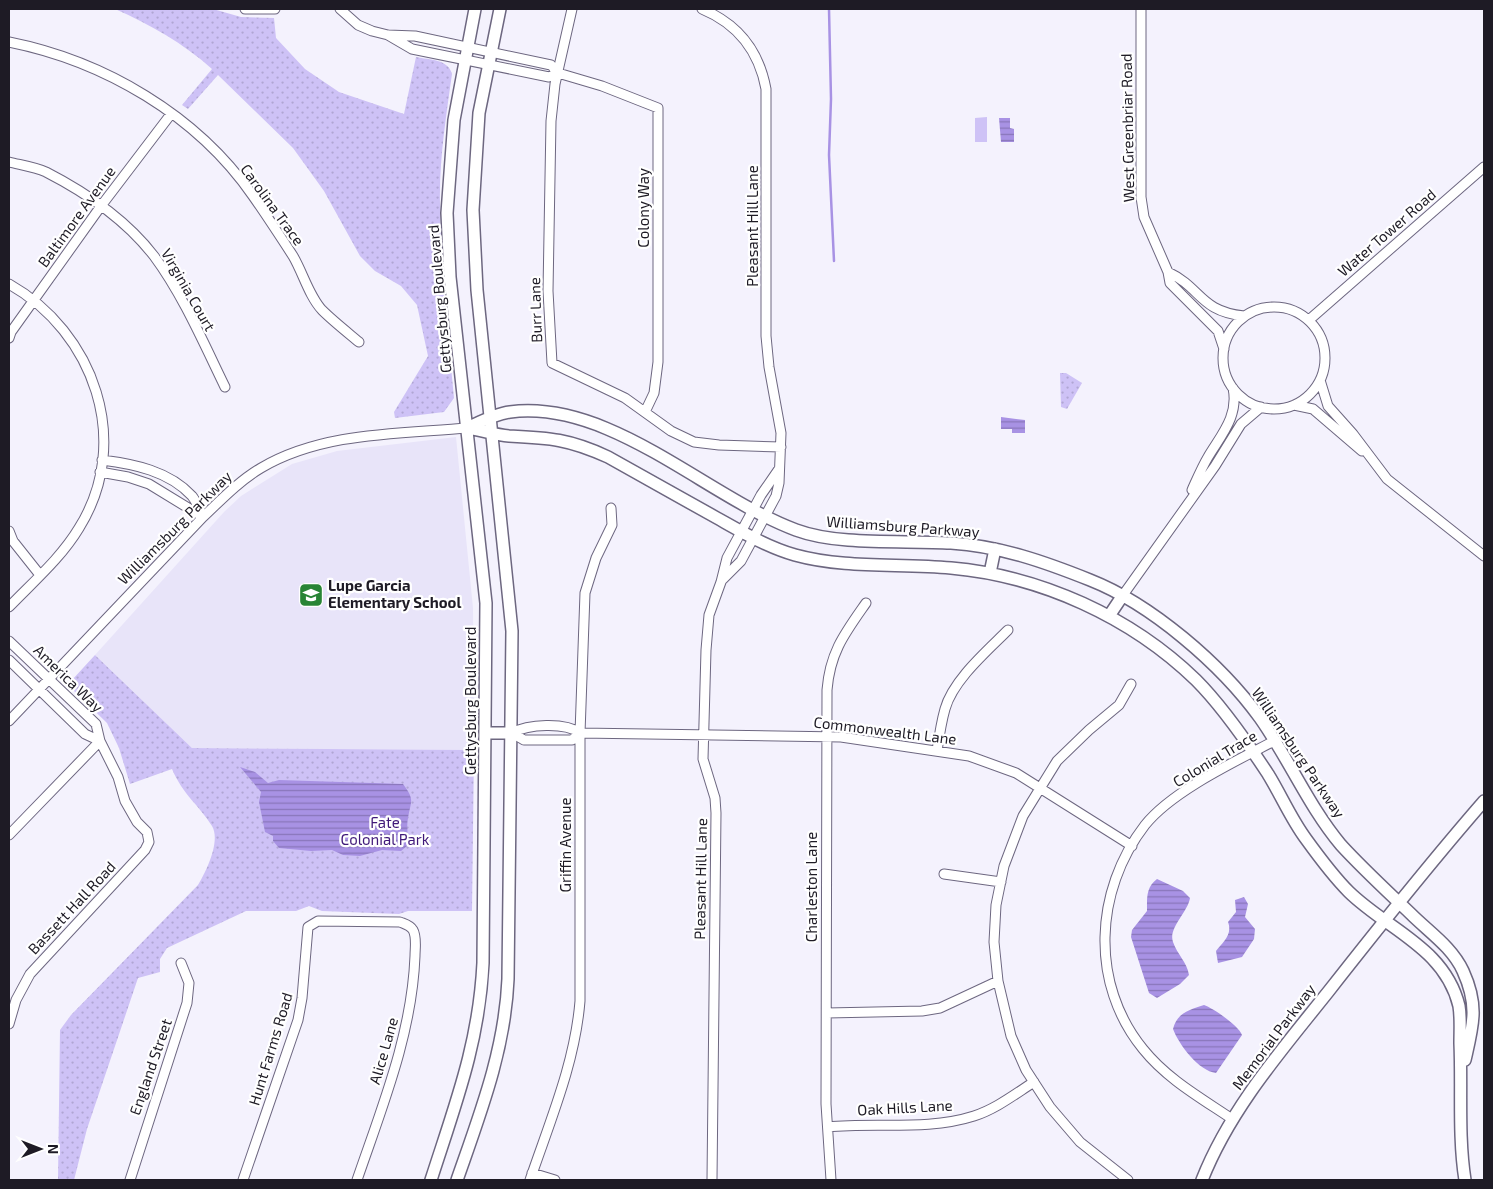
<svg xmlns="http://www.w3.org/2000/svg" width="1493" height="1189" viewBox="0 0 1493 1189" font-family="'Exo 2',sans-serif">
<defs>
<pattern id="park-dots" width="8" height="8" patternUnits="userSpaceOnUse" patternTransform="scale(1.25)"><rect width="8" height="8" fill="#cec2f6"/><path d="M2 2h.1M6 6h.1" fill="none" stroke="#b0a6d3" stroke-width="1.8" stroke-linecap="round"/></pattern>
<pattern id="water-rules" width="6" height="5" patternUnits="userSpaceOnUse" patternTransform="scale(1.25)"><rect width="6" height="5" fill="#a892e4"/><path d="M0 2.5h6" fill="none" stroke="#8876b9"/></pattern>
</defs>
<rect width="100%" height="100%" fill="#f4f2fd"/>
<!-- built -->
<path fill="#e8e4f9" d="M456,437L473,608L474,750L192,748L95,655L224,512L241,496L292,464L337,451Z"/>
<!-- park -->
<path fill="url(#park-dots)" d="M115,9H213L241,17L274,18L276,38L305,69L339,92L404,114L416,57C430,60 448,59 452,74C446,117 439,161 440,204C440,269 448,333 454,398L444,412L395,418L394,412L428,356L417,305L401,286L375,271L360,256L324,191L293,148L218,75L188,109L182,105L212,69C183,43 151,25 115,9Z
M1060,373H1066L1082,383L1067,409L1061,407Z
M95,655L192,748L474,750L472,911H408L399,914L322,911L309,906L296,911H246L167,948L160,959V972L138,978L87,1129L74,1180H58L60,1030L71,1015L198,885C206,872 221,841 212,826C199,805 183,795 172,769L130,784L119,748L107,723L72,689V680Z"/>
<!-- garden -->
<path fill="#cec2f6" d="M987,117V142H975V118Z"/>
<!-- water -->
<path fill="url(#water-rules)" d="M999,118H1010V128L1014,129V142H1001Z
M1001,417L1025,420V433H1012V429H1001Z
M240,767L255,772L268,783L279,780L403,784C415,800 411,800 408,818C406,827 409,836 407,846L401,851L382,850L360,856L343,855L332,850L311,851L279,848L273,841V836L265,832L259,802L261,792Z
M1157,879L1183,891L1190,898C1188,912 1168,928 1173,942C1177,954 1187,962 1189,975L1180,984L1157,998L1149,993L1131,937L1132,930L1147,911C1147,898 1146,887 1157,879Z
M1244,897L1248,904L1245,917L1255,929L1254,939L1242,957L1218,963L1216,951C1222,943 1233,935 1228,922L1236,912L1235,900Z
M1204,1005C1213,1008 1239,1026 1242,1035L1216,1073C1199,1071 1179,1045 1173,1029C1177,1013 1189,1010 1204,1005Z"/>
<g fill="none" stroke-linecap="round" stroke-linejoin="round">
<!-- stream -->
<path stroke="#a892e4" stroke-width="2.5" d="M829,9L831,99L829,155L834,261"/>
<defs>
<path id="street" d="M245,9H275
M340,9L358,25L372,31L388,35L415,36L551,65L558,73L602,86L658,108V362L654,393L645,412
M572,9L555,84L551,121L548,291L552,363L625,398L671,431L694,442L719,445L781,447
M702,9C738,24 759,51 766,89V336L769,367L781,433L779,483L776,496L741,561L722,580
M1141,9V197L1144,217L1168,272L1170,283L1218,331L1224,349
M388,35L412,49L549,77L558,73
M9,42C104,61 197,115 253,196C267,216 280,236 293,256C303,273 309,296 322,310C333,321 347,332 359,342
M9,162C21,165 35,167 46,172C85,192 127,221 154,256C183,295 204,344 225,387
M1168,272C1202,288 1199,311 1244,316
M9,284C94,332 133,442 79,528C61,558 33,582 9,607
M1223 358a51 51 0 1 1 102 0a51 51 0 1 1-102 0Z
M1309,320L1484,167
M9,338L11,332L101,206L171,114
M1320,380L1328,406L1353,434L1387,479L1484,556
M1294,405L1313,409L1362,451
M102,460C134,464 169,471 192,496C197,502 200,511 203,517
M100,472L128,477L149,484L203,517
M1192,490C1197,479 1202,467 1208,457C1221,435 1239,416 1233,388
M9,531L13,541L40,575
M1123,595L1215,466L1241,424L1261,407
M9,641L96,724L100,741L118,777L125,801L137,822L147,832L149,842L145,850L30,974L16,1000L9,1024
M9,660L85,734L100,741
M9,721L203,517C221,500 239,481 261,468C322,432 398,434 467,428
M580,733L572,740H524L512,733C528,724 565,722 580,733L841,737L969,756L1016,773L1132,846
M937,751C939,737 941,723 945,709C953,680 987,651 1008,630
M9,835L100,741
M944,874L1001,882
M827,1013L922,1011L940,1008L998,981
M1232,1119C1201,1098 1167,1079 1143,1049C1090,984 1094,891 1145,825C1172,791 1236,761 1274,741
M828,1127C876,1122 927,1131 974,1116C996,1109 1015,1094 1034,1082
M532,1173L555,1180
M130,1180L187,1003L189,983L181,963
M243,1180L298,1020L302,998L308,927L318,921L400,922C405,924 410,925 413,930C417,937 415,948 415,956C412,1034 382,1107 357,1180
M530,1180C550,1121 575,1063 580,1001V733L585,593L596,558L612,525L611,508
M712,1180L716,813L715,798L703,759L706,650L709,615L721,582L727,558L761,495L779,469
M831,1180L826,1104L827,690C830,652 845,633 866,603
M1128,1180L1080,1142L1050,1107L1026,1070L1011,1036L998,981L994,942L996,905L1004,866L1023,816L1057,761L1089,730L1119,705L1131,684"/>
<path id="secondary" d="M467,428C481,430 495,435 509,436C550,438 569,439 608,457C644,477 680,497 717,518C742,532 767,547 795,555C846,569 899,563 951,568C1041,576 1131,617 1196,680C1223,707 1247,742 1268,774C1281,795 1291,819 1306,839C1319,857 1333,876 1349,892C1388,930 1445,948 1459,1006C1461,1018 1460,1031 1460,1043C1462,1088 1458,1136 1465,1180
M467,428C480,422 495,414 510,412C610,399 707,497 796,530C839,546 904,540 951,543C1000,546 1045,562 1090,580C1151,604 1221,664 1260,718C1289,759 1309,807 1341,845C1363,869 1387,891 1411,914C1429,932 1452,947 1463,971C1479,1006 1473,1025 1465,1060
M990,573L995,549
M1109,616L1123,595
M485,733H512
M431,1180C455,1105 479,1044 483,963L486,603L450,277L447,213L454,120L475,9
M457,1180C480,1114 505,1050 508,979L512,631L477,290L473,210L479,113L500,9
M1202,1180C1230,1109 1281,1051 1328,992C1379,927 1430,863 1484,801"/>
</defs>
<!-- street casing -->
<use href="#street" stroke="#6d6780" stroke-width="11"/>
<!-- secondary casing -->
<use href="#secondary" stroke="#6d6780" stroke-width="14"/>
<!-- street -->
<use href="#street" stroke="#fff" stroke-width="9"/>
<!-- secondary -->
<use href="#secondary" stroke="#fff" stroke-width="11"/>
</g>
<!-- icons -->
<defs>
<symbol id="school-square" viewBox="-11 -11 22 22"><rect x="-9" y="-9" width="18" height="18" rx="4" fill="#288435" stroke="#fff"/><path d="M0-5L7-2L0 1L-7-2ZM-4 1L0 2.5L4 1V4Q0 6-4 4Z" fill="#fff"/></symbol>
</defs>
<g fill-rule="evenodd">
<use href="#school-square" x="297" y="581" width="28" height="28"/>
</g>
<g text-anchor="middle" stroke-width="4.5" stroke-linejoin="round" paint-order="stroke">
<!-- street labels -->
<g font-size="15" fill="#1e1b25" stroke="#fff">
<text transform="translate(1128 128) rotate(-91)" y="5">West Greenbriar Road</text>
<text transform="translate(272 205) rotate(54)" y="5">Carolina Trace</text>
<text transform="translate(644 208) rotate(-90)" y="5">Colony Way</text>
<text transform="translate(77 217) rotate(-54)" y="5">Baltimore Avenue</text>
<text transform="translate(753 226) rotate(-90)" y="5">Pleasant Hill Lane</text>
<text transform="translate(1387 233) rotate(-41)" y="5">Water Tower Road</text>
<text transform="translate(188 290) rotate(60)" y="5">Virginia Court</text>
<text transform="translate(440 299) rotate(-95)" y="5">Gettysburg Boulevard</text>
<text transform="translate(536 310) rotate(-92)" y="5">Burr Lane</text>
<text transform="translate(903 527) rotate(4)" y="5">Williamsburg Parkway</text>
<text transform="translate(175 528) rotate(-45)" y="5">Williamsburg Parkway</text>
<text transform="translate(68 679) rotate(44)" y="5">America Way</text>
<text transform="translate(471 701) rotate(-90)" y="5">Gettysburg Boulevard</text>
<text transform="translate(885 731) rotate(7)" y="5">Commonwealth Lane</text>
<text transform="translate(1298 753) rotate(56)" y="5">Williamsburg Parkway</text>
<text transform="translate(1215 759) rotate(-31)" y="5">Colonial Trace</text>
<text transform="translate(566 845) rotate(-90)" y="5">Griffin Avenue</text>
<text transform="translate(701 879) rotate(-89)" y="5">Pleasant Hill Lane</text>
<text transform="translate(812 887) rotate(-90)" y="5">Charleston Lane</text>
<text transform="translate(72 908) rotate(-47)" y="5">Bassett Hall Road</text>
<text transform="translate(1274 1037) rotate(-53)" y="5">Memorial Parkway</text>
<text transform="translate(271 1049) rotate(-73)" y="5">Hunt Farms Road</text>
<text transform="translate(384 1051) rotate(-74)" y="5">Alice Lane</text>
<text transform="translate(151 1067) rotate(-71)" y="5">England Street</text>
<text transform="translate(905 1108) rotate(-3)" y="5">Oak Hills Lane</text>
</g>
<!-- poi labels -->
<g font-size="15" font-weight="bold" fill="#1e1b25" stroke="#fff" text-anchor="start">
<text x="328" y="591">Lupe Garcia<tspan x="328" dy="17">Elementary School</tspan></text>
</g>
<!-- park labels -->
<g font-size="15" fill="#401979" stroke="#fff">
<text x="385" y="828">Fate<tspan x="385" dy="17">Colonial Park</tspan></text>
</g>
</g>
<!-- border -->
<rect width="1493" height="1189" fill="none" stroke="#1e1b25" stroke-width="20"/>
<!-- north arrow -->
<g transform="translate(40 1149) rotate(90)" stroke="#ffffff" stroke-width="4" paint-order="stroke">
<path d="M0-4L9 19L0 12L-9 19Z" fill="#1e1b25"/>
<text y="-8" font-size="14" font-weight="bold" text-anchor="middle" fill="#1e1b25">N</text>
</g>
</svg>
